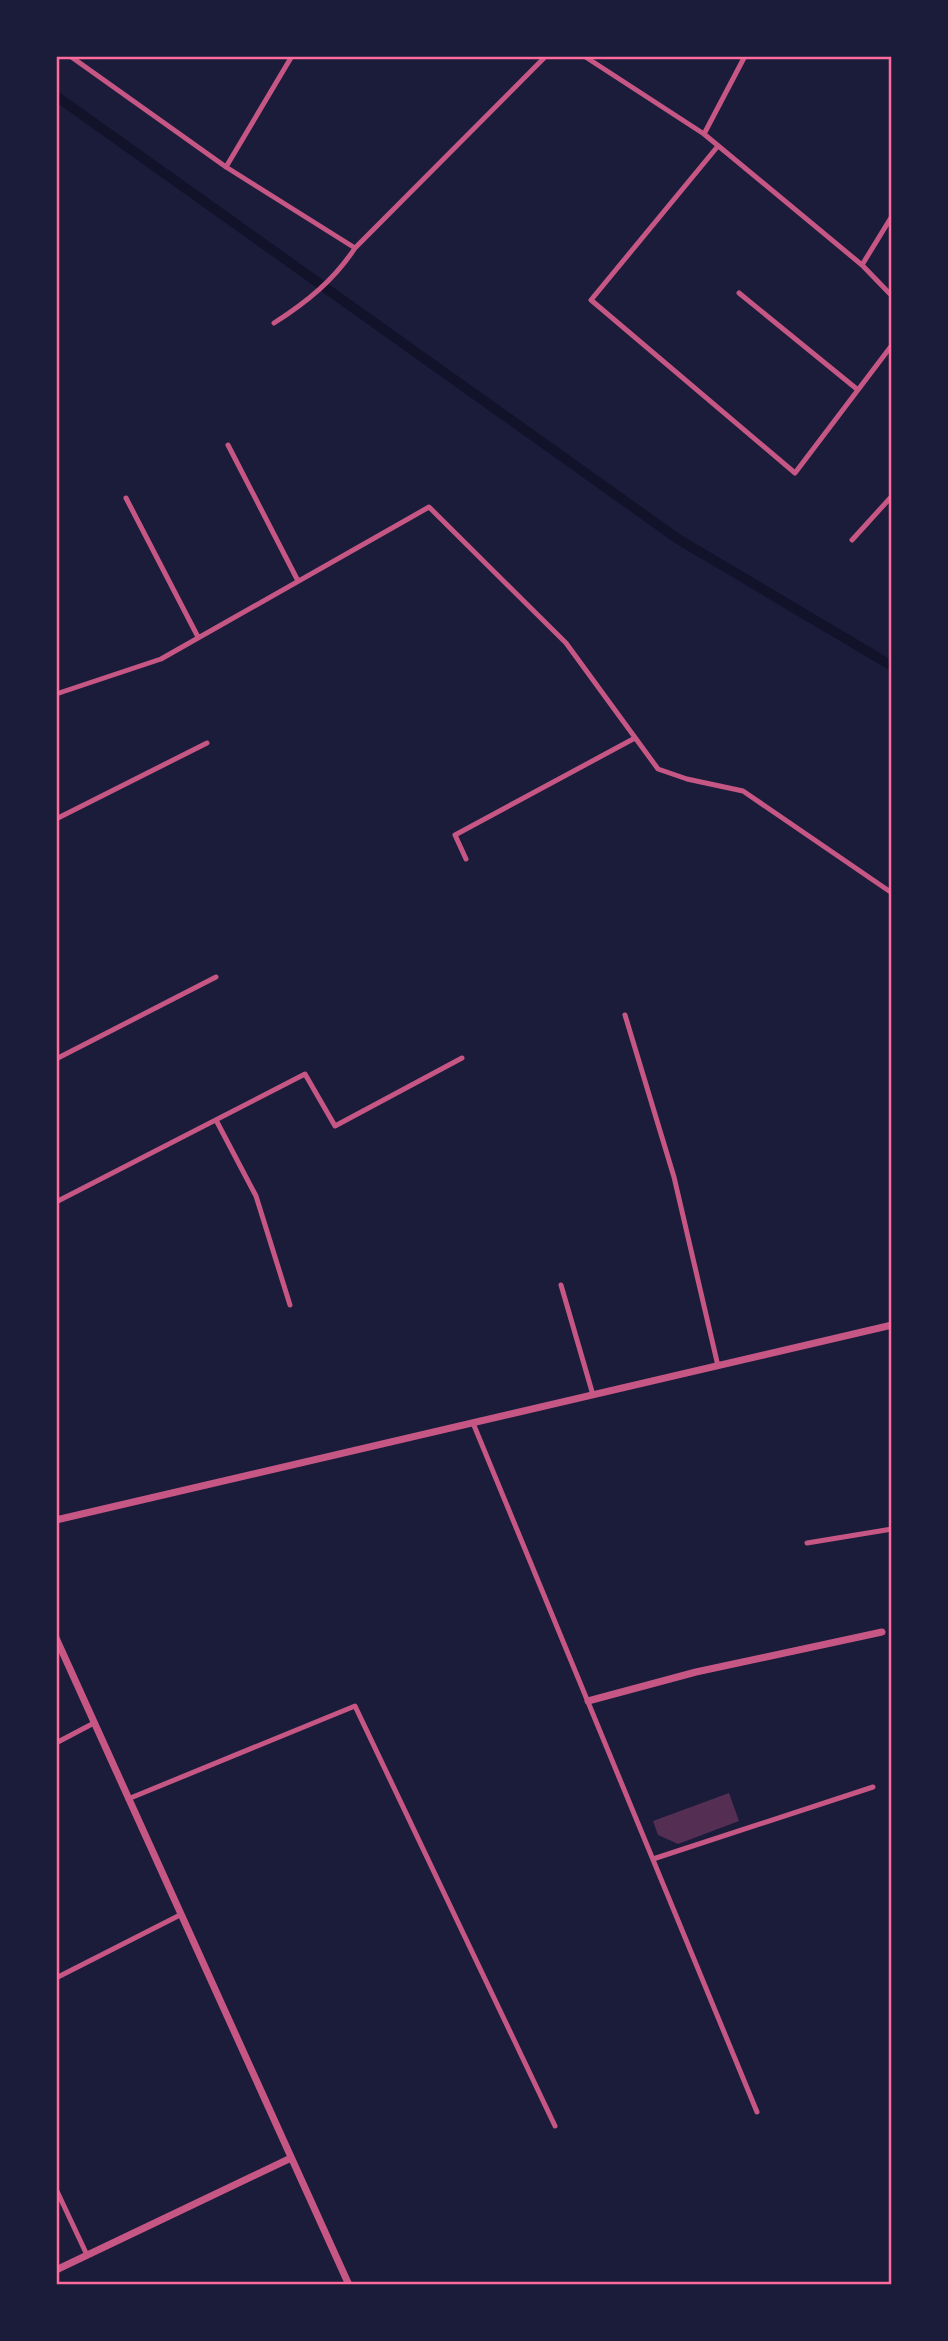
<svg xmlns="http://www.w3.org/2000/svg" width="948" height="2341" viewBox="0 0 948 2341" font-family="'Space Grotesk',sans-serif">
<rect width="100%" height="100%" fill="#1b1b3a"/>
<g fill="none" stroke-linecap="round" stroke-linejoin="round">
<!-- stream -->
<path stroke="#12122b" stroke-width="10" d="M56,96L678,539L892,666"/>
</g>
<!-- building -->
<path fill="#542f53" d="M729,1793L739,1821L678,1844L658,1835L653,1821Z"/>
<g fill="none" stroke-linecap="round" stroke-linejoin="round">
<!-- service -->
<path stroke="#c65784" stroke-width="5" d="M70,56L226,167L355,248
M584,56L704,134L862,265L892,296
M704,134L745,56
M718,146L591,300L795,473L892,345
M226,167L292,56
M862,265L892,216
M739,293L858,390
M274,323C307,302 334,280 355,248L546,56
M228,445L298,581
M126,498L198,637
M852,540L892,496
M56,694L161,659L429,507L566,643L658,769L687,779L743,791L892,893
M56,819L207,743
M466,859L455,835L635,738
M625,1015L674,1177L718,1366
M56,1059L216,977
M216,1120L256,1196L290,1305
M56,1202L305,1074L335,1126L462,1058
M561,1285L593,1395
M473,1423L757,2112
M807,1543L892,1529
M56,1743L94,1723
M128,1799L355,1706L555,2126
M653,1859L873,1787
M56,1978L180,1915
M56,2189L87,2255"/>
<!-- minor -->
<path stroke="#c65784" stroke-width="7" d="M56,1520L892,1325
M56,1638L349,2285
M588,1701L696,1672L882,1632
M56,2270L291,2158"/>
</g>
<!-- border -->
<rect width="948" height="2341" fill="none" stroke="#1b1b3a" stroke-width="116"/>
<rect x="58" y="58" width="832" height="2225" fill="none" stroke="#ff6b9d" stroke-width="2.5"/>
</svg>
